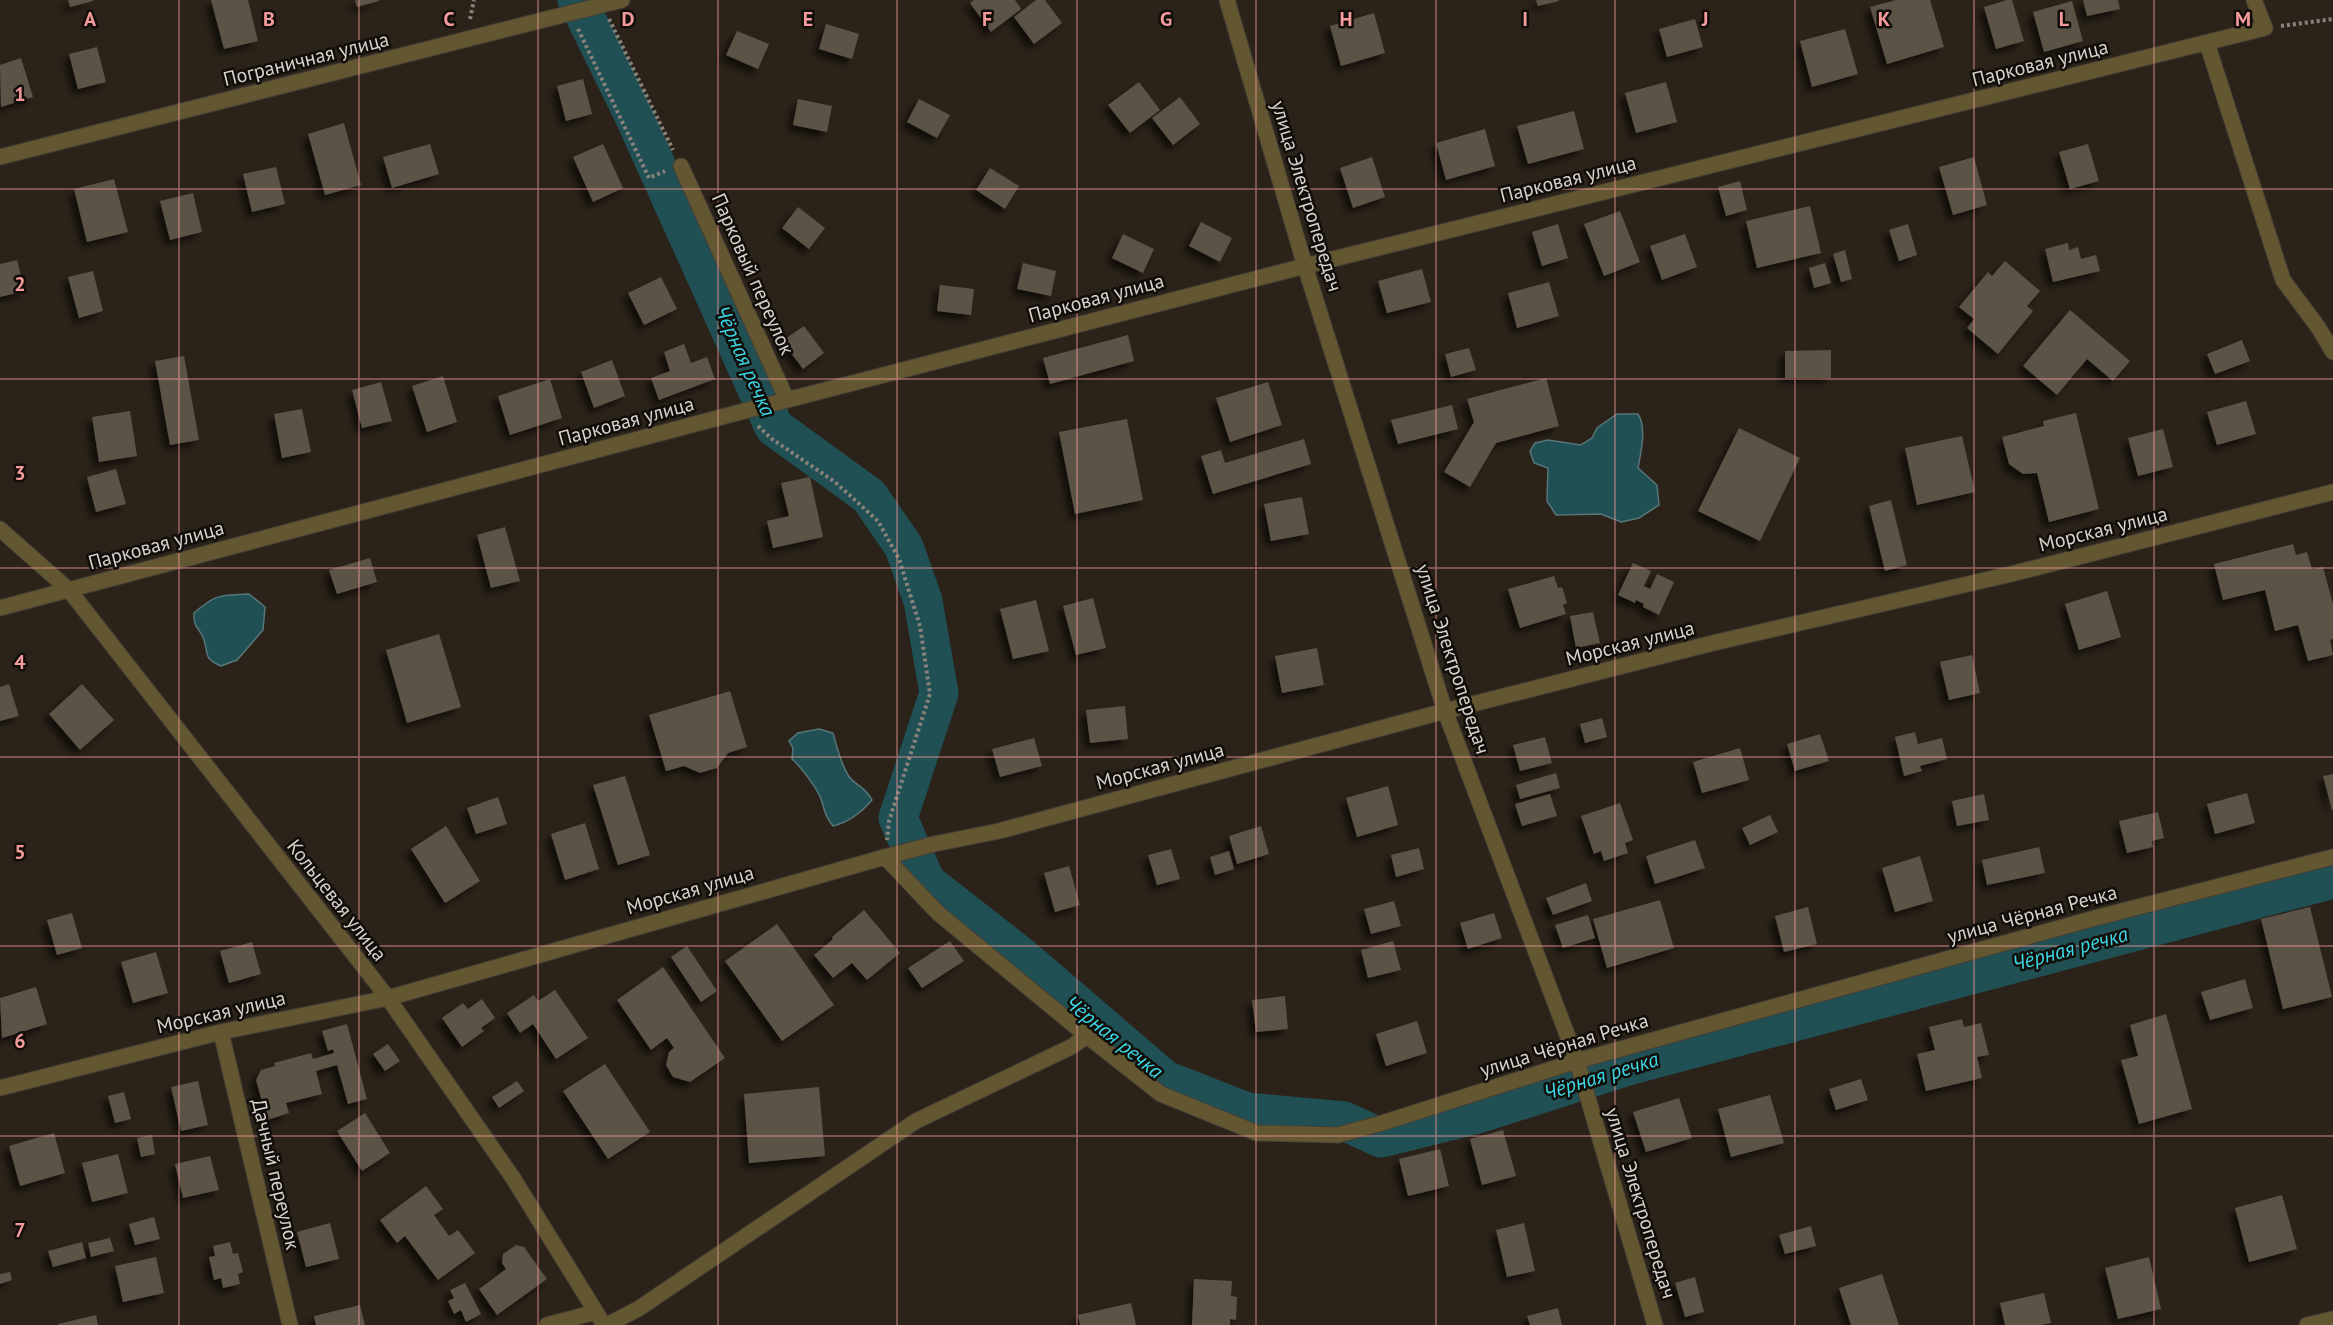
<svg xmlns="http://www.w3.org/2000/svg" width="2333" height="1325" viewBox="0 0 2333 1325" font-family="'PT Sans',sans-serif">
<defs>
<filter id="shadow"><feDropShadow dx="-5.5" dy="5.5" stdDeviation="3" flood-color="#0009"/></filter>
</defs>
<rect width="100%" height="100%" fill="#2b2319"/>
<!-- water -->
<path fill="#204f54" stroke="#577678" stroke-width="1.5" d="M1617,414H1638C1647,429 1641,451 1638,468L1657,485L1659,505L1639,518L1621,522L1601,514L1556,515L1547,501L1548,468L1534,463L1530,451L1535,443L1548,440L1581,445L1592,438L1597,428Z
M249,594L265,607L263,630L237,660L221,666C203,658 209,655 204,640C200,627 193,629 194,613C216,594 220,595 249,594Z
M819,729L833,733C837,747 840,762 848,775C855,786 865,786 872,800C861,813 849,822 833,826C825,816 825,811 821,799C817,788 801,767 792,759L793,748L789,741L798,733Z"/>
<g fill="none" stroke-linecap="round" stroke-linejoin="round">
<!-- river -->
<path stroke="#204f54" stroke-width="39" d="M577,0L634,116L774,427L869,496L904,547L923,601L939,693L898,818L926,882L1023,958L1165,1080L1247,1112L1344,1121L1381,1138L1478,1114L1628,1066L2333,879"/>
</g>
<!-- building -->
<path fill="#5b5247" filter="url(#shadow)" d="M68,0H93V1L70,7Z
M211,0H248L258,41L224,49Z
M355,0H379V1L357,7Z
M974,0H1015L1021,9L991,32L970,3Z
M1036,0H1045L1062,23L1034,44L1014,17Z
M1536,0H1558L1559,1L1538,6Z
M1896,0H1930L1944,47L1887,64L1870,7Z
M2007,0H2012L2024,41L1996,49L1984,7Z
M2083,0H2118L2120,9L2087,16Z
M2072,1L2083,41L2044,52L2033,12Z
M1374,13L1385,53L1341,66L1330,26Z
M1695,19L1703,47L1667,57L1659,29Z
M826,24L859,34L852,59L819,49Z
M1845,29L1858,74L1812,87L1800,41Z
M737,31L769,44L758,69L726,55Z
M97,47L106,82L78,89L69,54Z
M21,58L33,97L1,107L0,65Z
M583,79L592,114L566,121L557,86Z
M1139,82L1160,110L1130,133L1108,105Z
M1666,82L1677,122L1636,133L1625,93Z
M1180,97L1200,124L1173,145L1152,118Z
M798,99L832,106L827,132L793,125Z
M919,99L950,115L937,138L907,122Z
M1574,111L1584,149L1528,164L1517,126Z
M344,123L361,185L325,195L308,134Z
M1485,129L1495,166L1446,180L1436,143Z
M430,144L439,174L392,188L383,157Z
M603,144L623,188L593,202L573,157Z
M2088,144L2099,181L2070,189L2059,152Z
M1372,157L1385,197L1353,208L1340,168Z
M1974,157L1987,205L1953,215L1939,167Z
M276,167L285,204L252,212L243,174Z
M990,168L1019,186L1005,209L976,190Z
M114,179L128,232L87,242L74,189Z
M1740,181L1747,210L1726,216L1718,187Z
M193,193L202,232L170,240L160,201Z
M1810,206L1821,253L1757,268L1746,221Z
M798,207L825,228L809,249L782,228Z
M1620,211L1640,262L1604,276L1584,224Z
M1201,222L1232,238L1220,262L1189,246Z
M1558,224L1568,258L1542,266L1532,232Z
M1908,224L1917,255L1899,261L1889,230Z
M1123,234L1154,249L1143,273L1112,258Z
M1685,234L1697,267L1662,280L1650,246Z
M2068,243L2069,250L2078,247L2081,259L2096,255L2100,271L2053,282L2045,249Z
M1845,250L1852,279L1841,282L1833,254Z
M17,260L25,291L0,297V264Z
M2005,261L2040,291L2027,306L2033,311L1998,354L1967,328L1974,319L1959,307L1988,272L1992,276Z
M1023,263L1056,271L1051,296L1017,289Z
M1825,263L1831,283L1814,288L1809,268Z
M1422,269L1431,302L1387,313L1378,281Z
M93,271L103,311L79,318L68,277Z
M661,277L677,309L644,325L628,293Z
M1549,282L1559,316L1517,328L1508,293Z
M940,285L974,289L971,315L937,311Z
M2070,310L2130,361L2113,381L2087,359L2057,395L2023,366Z
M804,326L824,353L803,369L782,341Z
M1128,335L1134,361L1050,384L1043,358Z
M2242,340L2250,361L2215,374L2207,354Z
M684,344L691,363L707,357L715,379L659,400L651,378L670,371L664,352Z
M1469,348L1476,370L1451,377L1445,354Z
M1831,350V378H1785V351Z
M184,356L199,440L170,445L155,361Z
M612,360L625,396L594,408L581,372Z
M443,376L457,422L427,432L412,386Z
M1546,378L1559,426L1496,443L1470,487L1444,472L1474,422L1467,399Z
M550,379L562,418L510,435L498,396Z
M381,382L392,421L362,428L352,390Z
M1268,382L1282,425L1230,442L1216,398Z
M2246,401L2256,434L2217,445L2207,412Z
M1452,405L1458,429L1398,444L1391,420Z
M302,409L311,452L282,458L274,414Z
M130,411L137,456L99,462L92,417Z
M2076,413L2099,509L2049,522L2037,473L2023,474L2009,464L2002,437L2044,426L2043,421Z
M1127,419L1143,500L1075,514L1059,432Z
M1739,428L1800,458L1760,541L1698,511Z
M2163,429L2173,467L2138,476L2128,438Z
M1962,436L1975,492L1917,505L1905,448Z
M1304,439L1311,464L1213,494L1201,456L1221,450L1225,463Z
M116,469L126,504L96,512L87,477Z
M810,477L823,537L773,548L767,521L789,516L781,483Z
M1302,497L1309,534L1271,541L1264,504Z
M1891,500L1907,565L1885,571L1869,506Z
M505,527L520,581L491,588L477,535Z
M2293,544L2296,555L2307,552L2312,569L2323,567L2333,604V639L2330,640L2333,655L2308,661L2298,625L2275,631L2265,590L2223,600L2214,564Z
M370,558L377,582L337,594L329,570Z
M1633,563L1651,571L1644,586L1650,589L1657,574L1674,582L1659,615L1643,607L1644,604L1636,600L1635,603L1618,595Z
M1554,576L1558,588L1562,587L1567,603L1563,605L1566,614L1520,628L1508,589Z
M2107,591L2121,637L2079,650L2065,604Z
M1093,598L1106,648L1076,655L1063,606Z
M1036,600L1049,651L1013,659L1000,609Z
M1593,612L1600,643L1576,648L1570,616Z
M439,634L461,707L407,723L386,650Z
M1317,648L1324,685L1282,693L1275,656Z
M1972,655L1980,693L1949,700L1940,662Z
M9,684L19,716L0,721V687Z
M82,684L114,720L80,750L49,714Z
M730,691L747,747L728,753L717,768L700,773L684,766L666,771L649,715Z
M1125,706L1128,739L1090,743L1086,710Z
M1602,718L1607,737L1585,743L1580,724Z
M1915,732L1918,744L1942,738L1947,759L1920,766L1922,771L1904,776L1895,737Z
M1820,734L1829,761L1795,771L1787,744Z
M1545,737L1552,763L1520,771L1513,745Z
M1034,738L1042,766L1000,777L992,749Z
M1740,748L1749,780L1702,793L1693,762Z
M1556,773L1560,788L1520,799L1516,785Z
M2333,774V810H2332L2323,776Z
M625,776L650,855L618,865L593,785Z
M1388,786L1398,825L1357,837L1346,798Z
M2247,793L2255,823L2215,834L2207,804Z
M1550,794L1557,816L1522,826L1515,804Z
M1984,794L1989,820L1957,826L1952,801Z
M498,797L507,824L476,834L467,808Z
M1620,803L1633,840L1625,843L1628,853L1604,861L1601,851L1594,854L1581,816Z
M2158,812L2164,838L2152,841L2153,847L2127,853L2119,821Z
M1770,815L1778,832L1750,845L1742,828Z
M585,823L599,869L565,880L551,834Z
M446,826L480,881L445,903L411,849Z
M1261,826L1269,854L1237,864L1229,836Z
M1695,840L1705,868L1655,884L1646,856Z
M2039,847L2045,873L1987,885L1982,860Z
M1419,848L1424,869L1396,877L1391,855Z
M1171,849L1180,879L1157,885L1148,855Z
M1229,851L1234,869L1215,875L1210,857Z
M1920,856L1933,901L1895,912L1882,868Z
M1069,866L1080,905L1055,912L1044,873Z
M1586,883L1592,901L1553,915L1546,898Z
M1660,900L1674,948L1607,968L1593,919Z
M1394,901L1401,926L1371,934L1364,909Z
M1808,907L1817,944L1784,952L1775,916Z
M2310,907L2332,997L2283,1009L2261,919Z
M864,910L900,953L867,980L852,963L833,978L814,955L833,939L832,937Z
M72,913L82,948L57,955L47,920Z
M1494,913L1502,938L1468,949L1460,923Z
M1588,915L1595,938L1563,948L1555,925Z
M777,924L834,1005L782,1041L725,961Z
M950,941L964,961L922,988L908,968Z
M1393,941L1401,970L1368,978L1361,950Z
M252,942L261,974L229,983L220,951Z
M687,946L717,991L701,1002L671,957Z
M156,952L168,993L133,1003L121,962Z
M663,967L725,1058L690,1082L673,1077L666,1065L669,1052L674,1048L667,1038L651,1050L617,1000Z
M2245,979L2253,1008L2210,1020L2201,992Z
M36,987L47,1024L2,1038L0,998Z
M555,990L588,1038L556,1059L533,1024L520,1033L507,1013L534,995L538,1001Z
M1285,996L1288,1029L1256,1032L1252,1000Z
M482,999L495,1018L481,1028L484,1031L462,1047L442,1018L463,1003L468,1009Z
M2166,1014L2192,1109L2139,1124L2121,1060L2138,1056L2130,1025Z
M1962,1019L1964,1027L1981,1023L1989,1055L1977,1057L1982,1078L1926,1091L1917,1054L1935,1050L1929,1027Z
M1417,1021L1427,1053L1386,1066L1376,1034Z
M347,1024L367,1099L348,1104L337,1065L316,1071L322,1094L286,1103L289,1113L267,1120L256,1080L261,1070L275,1066L274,1063L311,1053L313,1059L334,1053L333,1049L328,1051L322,1031Z
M388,1044L400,1061L385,1071L373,1054Z
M605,1064L650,1132L608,1159L563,1091Z
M1861,1079L1868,1100L1836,1110L1829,1089Z
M198,1081L208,1125L181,1131L171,1087Z
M517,1081L524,1091L499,1108L492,1097Z
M819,1087L825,1156L749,1163L744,1094Z
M124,1092L131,1119L115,1123L108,1096Z
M1770,1095L1784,1143L1731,1157L1718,1109Z
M1679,1098L1692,1138L1646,1152L1633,1112Z
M365,1113L390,1153L362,1171L337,1131Z
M1503,1130L1516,1176L1482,1185L1470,1139Z
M54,1133L65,1173L20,1186L9,1146Z
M152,1135L155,1154L141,1157L137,1138Z
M1440,1149L1449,1186L1408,1196L1399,1159Z
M118,1154L128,1193L92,1202L82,1163Z
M210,1156L219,1190L183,1198L175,1164Z
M426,1186L443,1209L434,1215L449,1236L458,1230L475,1253L438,1280L405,1236L397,1243L380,1220Z
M2282,1195L2297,1249L2249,1262L2235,1208Z
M154,1217L160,1239L135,1245L129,1224Z
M330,1223L339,1259L306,1267L297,1232Z
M1524,1223L1535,1271L1507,1277L1496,1230Z
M1811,1226L1816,1246L1785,1254L1779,1235Z
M110,1238L114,1251L91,1257L88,1243Z
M82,1242L86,1258L53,1267L48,1251Z
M230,1242L233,1254L238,1253L243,1272L238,1274L240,1284L223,1288L221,1278L214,1280L209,1257L215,1256L213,1246Z
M516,1245L524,1247L547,1279L497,1315L479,1289L506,1269L502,1263L503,1254Z
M156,1257L164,1293L123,1302L115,1266Z
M2149,1257L2161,1309L2118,1319L2105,1268Z
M10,1272L12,1280L0,1284V1274Z
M1882,1274L1899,1325H1851L1839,1288Z
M1695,1277L1704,1312L1685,1317L1675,1283Z
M1194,1279L1232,1281L1231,1296L1237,1297L1236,1320L1230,1319V1325H1192Z
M465,1283L481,1314L466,1322L461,1310L454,1314L448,1301L454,1298L450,1290Z
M2044,1293L2051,1323L2041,1325H2005L2000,1303Z
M1131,1303L1136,1325H1080L1078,1315Z
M360,1305L365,1325H316L314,1316Z
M1558,1308L1562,1325H1530L1527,1316Z
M96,1315L98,1325H58V1324Z"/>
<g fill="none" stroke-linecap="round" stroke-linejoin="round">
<defs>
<path id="minor" d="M1227,0L1305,266L1445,711L1577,1061L1655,1325
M2207,43L2283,280L2318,327L2333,352
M0,157L622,0
M681,166L787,400
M0,529L69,590L388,998L513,1178L604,1325
M0,608L748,410L1305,266L2265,28L2254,0
M885,857L938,913L1087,1036L1161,1094L1257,1133L1338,1135L1382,1123L1577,1061L2099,917L2333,857
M221,1032L290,1325
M0,1088L221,1032L388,998L885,857L934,844L999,831L1445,711L1713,643L2011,574L2333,492
M547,1325L596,1312
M607,1325L638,1309L916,1121L1071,1047L1087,1036
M2307,1325L2333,1319"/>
</defs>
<!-- minor casing -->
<use href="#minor" stroke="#473f36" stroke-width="17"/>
<!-- path -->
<path stroke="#88827a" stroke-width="4" stroke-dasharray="3 3" stroke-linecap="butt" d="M470,19L474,0
M609,19L673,150
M2281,26L2333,19
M578,29L649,178L665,171
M758,426L772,439L835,482L878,521L899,559L920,626L930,694L889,821L887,840"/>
<!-- minor -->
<use href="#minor" stroke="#625731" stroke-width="15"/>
</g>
<!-- grid -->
<path fill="none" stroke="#f59b9c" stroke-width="1.5" stroke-opacity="0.55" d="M179,0V1325M359,0V1325M538,0V1325M718,0V1325M897,0V1325M1077,0V1325M1256,0V1325M1436,0V1325M1615,0V1325M1795,0V1325M1974,0V1325M2154,0V1325M0,189H2333M0,379H2333M0,568H2333M0,757H2333M0,946H2333M0,1136H2333"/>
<g text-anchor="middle" stroke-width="5" stroke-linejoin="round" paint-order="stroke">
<!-- street labels -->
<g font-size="20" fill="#d7d2cc" stroke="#110d09">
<text transform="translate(306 59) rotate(-14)" y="7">Пограничная улица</text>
<text transform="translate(2040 63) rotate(-14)" y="7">Парковая улица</text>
<text transform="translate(1568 179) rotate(-14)" y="7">Парковая улица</text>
<text transform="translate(1307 196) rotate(73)" y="7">улица Электропередач</text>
<text transform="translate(753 274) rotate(66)" y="7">Парковый переулок</text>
<text transform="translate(1096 298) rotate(-15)" y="7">Парковая улица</text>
<text transform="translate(626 421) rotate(-15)" y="7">Парковая улица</text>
<text transform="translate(2103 529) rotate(-14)" y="7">Морская улица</text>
<text transform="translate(156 545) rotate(-15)" y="7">Парковая улица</text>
<text transform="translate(1630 643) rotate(-14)" y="7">Морская улица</text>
<text transform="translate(1453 659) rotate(72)" y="7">улица Электропередач</text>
<text transform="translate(1160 766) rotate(-15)" y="7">Морская улица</text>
<text transform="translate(690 890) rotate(-16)" y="7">Морская улица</text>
<text transform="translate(337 900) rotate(52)" y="7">Кольцевая улица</text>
<text transform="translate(2032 914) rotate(-15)" y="7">улица Чёрная Речка</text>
<text transform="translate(221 1012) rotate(-13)" y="7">Морская улица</text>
<text transform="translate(1564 1045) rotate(-17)" y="7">улица Чёрная Речка</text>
<text transform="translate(276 1174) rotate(77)" y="7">Дачный переулок</text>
<text transform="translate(1641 1203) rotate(73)" y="7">улица Электропередач</text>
</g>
<!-- water labels -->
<g font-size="21" font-style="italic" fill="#3cd7e7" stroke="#110d09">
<text transform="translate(745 361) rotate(66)" y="7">Чёрная речка</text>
<text transform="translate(2070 949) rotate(-15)" y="7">Чёрная речка</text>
<text transform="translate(1114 1037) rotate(39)" y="7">Чёрная речка</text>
<text transform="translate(1601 1076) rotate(-17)" y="7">Чёрная речка</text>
</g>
</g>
<g font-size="20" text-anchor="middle" font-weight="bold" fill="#f59b9c" stroke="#110d09" stroke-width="5" stroke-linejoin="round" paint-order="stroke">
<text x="90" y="26">A</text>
<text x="269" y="26">B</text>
<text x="449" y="26">C</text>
<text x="628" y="26">D</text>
<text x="808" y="26">E</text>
<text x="987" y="26">F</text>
<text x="1166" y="26">G</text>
<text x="1346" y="26">H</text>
<text x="1525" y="26">I</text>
<text x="1705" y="26">J</text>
<text x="1884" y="26">K</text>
<text x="2064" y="26">L</text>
<text x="2243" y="26">M</text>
<text x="20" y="101">1</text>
<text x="20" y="291">2</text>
<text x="20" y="480">3</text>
<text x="20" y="669">4</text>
<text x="20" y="859">5</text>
<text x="20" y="1048">6</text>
<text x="20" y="1237">7</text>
</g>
</svg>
